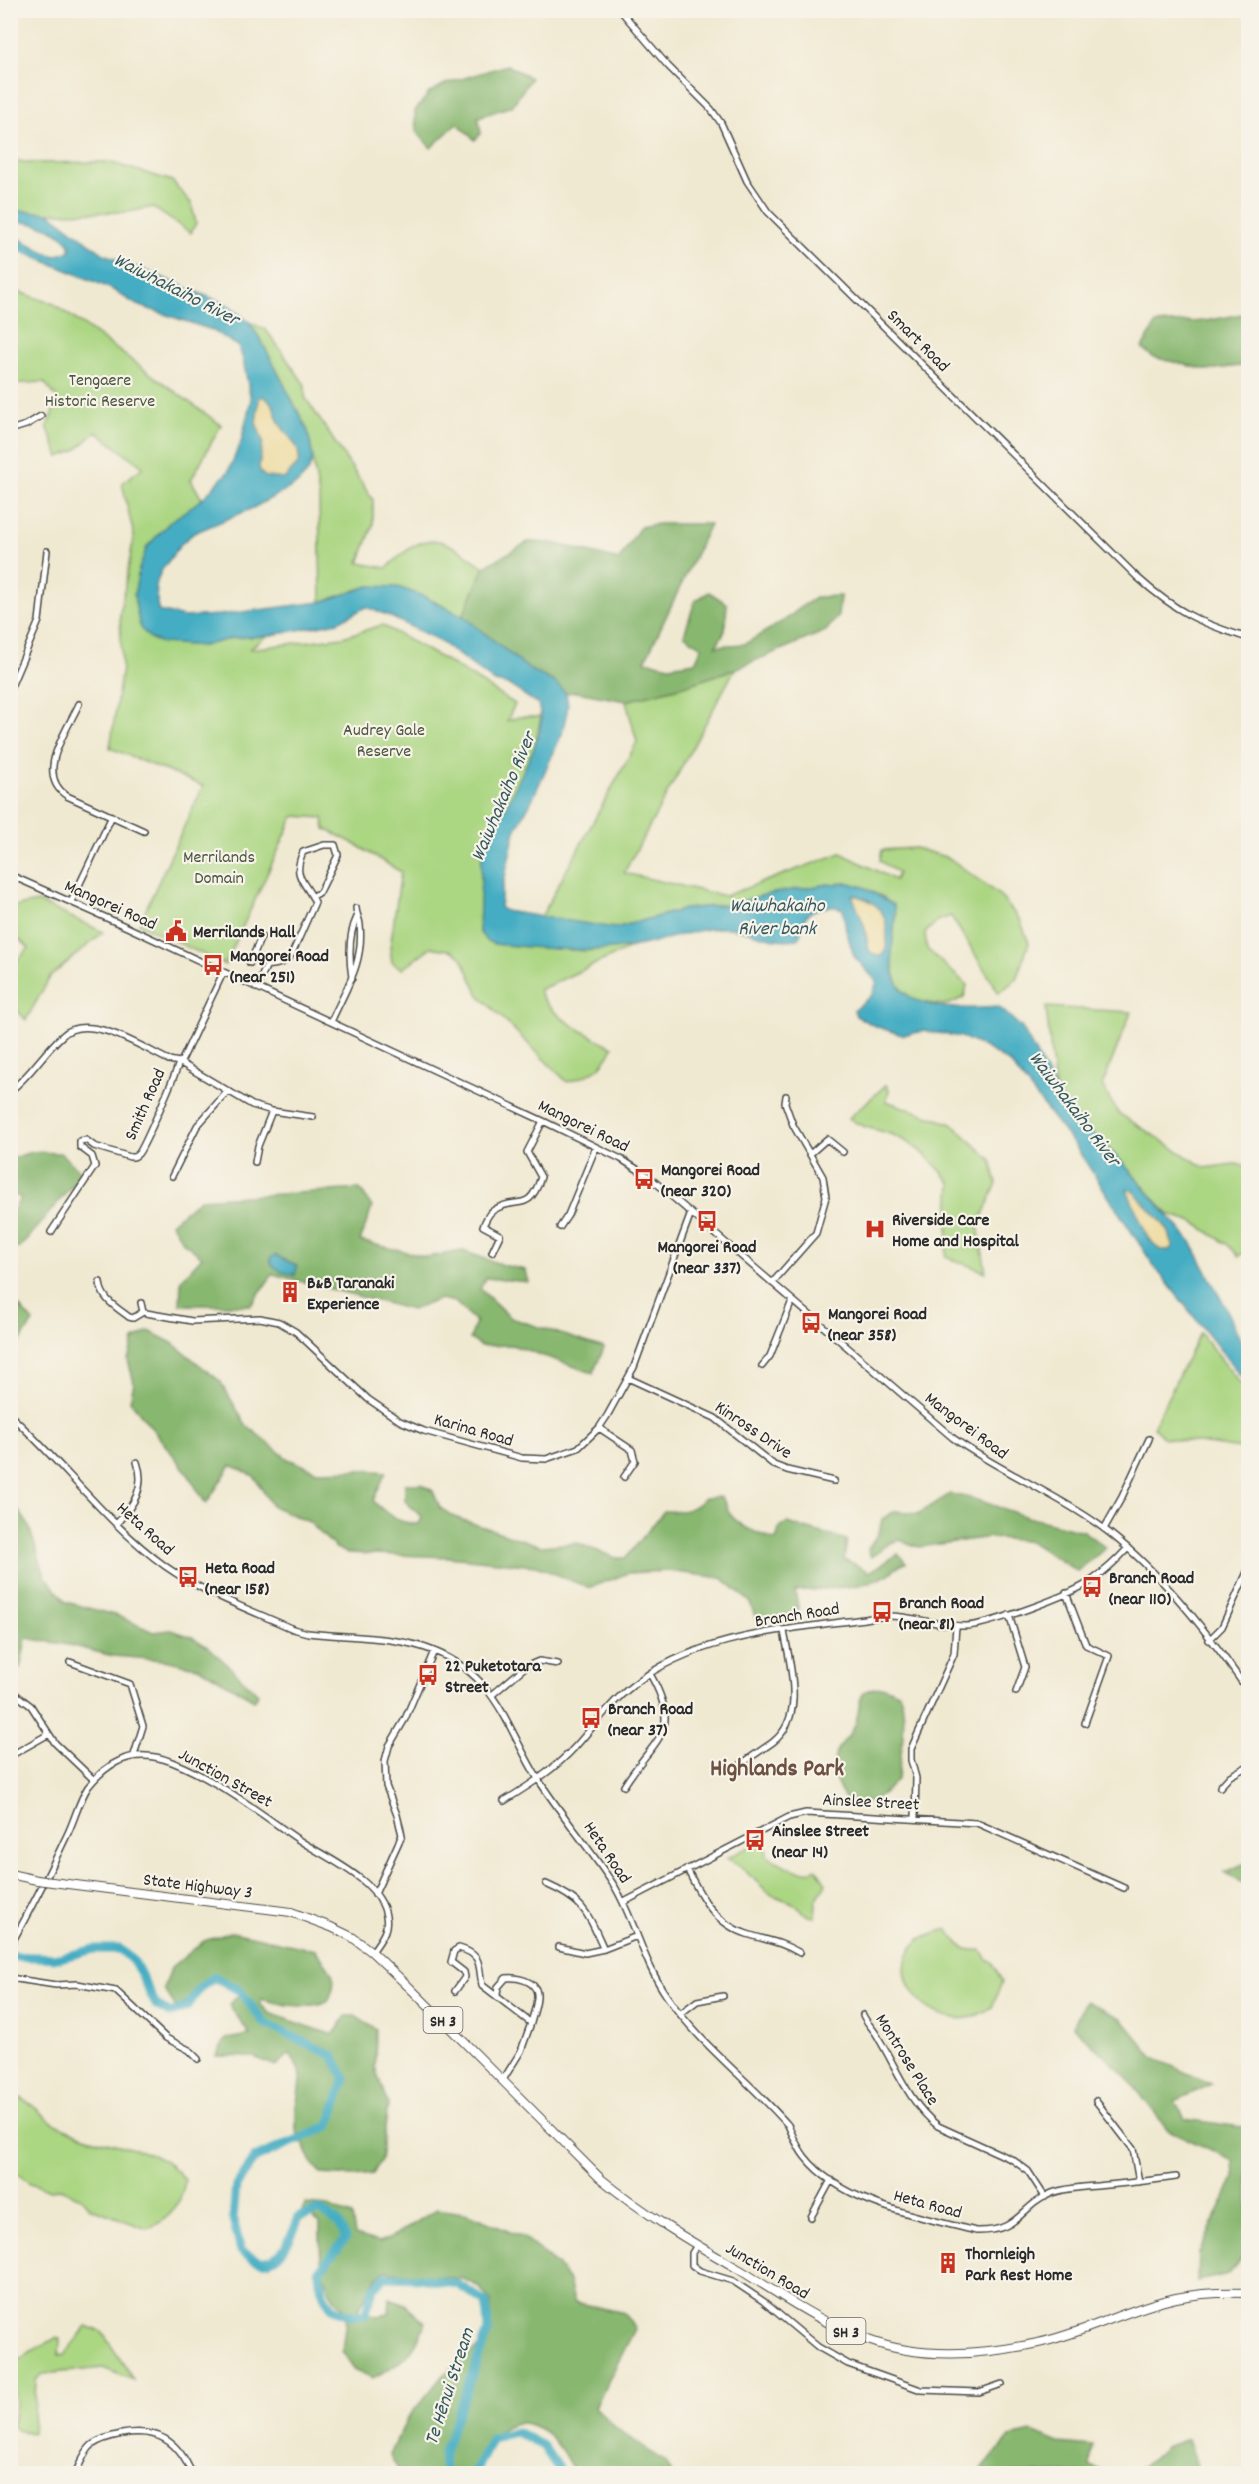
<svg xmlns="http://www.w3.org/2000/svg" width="1259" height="2484" viewBox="0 0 1259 2484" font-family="Dekko,sans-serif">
<rect width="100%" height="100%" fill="#f7f3e8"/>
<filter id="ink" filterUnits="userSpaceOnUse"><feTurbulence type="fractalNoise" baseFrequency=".0167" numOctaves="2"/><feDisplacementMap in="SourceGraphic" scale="12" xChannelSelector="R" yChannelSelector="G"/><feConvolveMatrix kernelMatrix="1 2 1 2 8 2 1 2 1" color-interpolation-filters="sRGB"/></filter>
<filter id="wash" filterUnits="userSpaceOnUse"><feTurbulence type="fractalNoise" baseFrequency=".008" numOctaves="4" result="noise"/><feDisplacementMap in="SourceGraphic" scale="24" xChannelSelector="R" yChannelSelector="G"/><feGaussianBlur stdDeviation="1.35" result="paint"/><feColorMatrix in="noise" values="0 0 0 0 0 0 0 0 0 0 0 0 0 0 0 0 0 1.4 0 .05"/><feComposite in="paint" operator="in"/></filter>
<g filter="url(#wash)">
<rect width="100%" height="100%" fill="#f0e9d2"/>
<!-- green -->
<path fill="#abd682" stroke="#6b8056" stroke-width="1.5" d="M10,159L28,163L109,162L172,181L191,203L196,223L191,233L152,207L129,212L49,213L11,210Z
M10,289L54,304L221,425L191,480L202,499L170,522L147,547L134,596L140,628L151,639L203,646L233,638L267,636L249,649L343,637L382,625L450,663L515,704L507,721L519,717H541L534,748L499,822L482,850L479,931L486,941L494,944L585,951L632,947L539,990C546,1015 591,1036 613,1047C603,1069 590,1076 567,1082L479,995L462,958L453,951L431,947L402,969L392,962L390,948L401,872L353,843L325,829L323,818L296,816L293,818L225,965L139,924L203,786L110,748L122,668L120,614L134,536L122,483L143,467L96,432L76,450L59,457L47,426L58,399L44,382L11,384Z
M249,322L266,330L275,342L305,385V397L373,500V525L359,563L387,568C428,527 441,536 484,567L463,616L423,596L369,586L321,602L319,497L308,431L262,342Z
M735,669L624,873L725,896L841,853L895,880L898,873L880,861L882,850L915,848L949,858L999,895L1020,920L1029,943L1016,979L999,993L951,916L937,921L925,933L927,949L967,985L964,997C946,1007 943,1006 924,1002C883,994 892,945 896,914L884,897L850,883L829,884L768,894L731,904L685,909L615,928L541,917L637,742L626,701L687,685Z
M38,902L103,932L50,977L26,1020L11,1004V967L29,948L16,937L11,942V907Z
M1046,1007L1131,1012L1102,1086L1118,1113L1205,1168L1234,1164L1248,1166V1250L1239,1256L1227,1244L1193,1222L1168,1214L1124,1164L1072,1113L1055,1089Z
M886,1085L889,1090L886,1101L952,1124L991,1160L997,1183L978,1226L986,1272L946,1257L951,1183C933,1161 920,1147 893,1135C877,1128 863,1130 849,1118Z
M1200,1333L1248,1393V1450L1164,1438L1153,1427Z
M765,1839L767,1856C781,1863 801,1878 816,1868L826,1883L816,1901L815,1917L808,1916L793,1903L770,1894L741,1867L727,1858Z
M948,1929C957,1944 963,1952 981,1950L986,1958L993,1963L1002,1982L992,2007C984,2012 976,2017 967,2018C926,2024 883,1974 918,1941C925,1934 939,1932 948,1929Z
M18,2097C30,2101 37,2110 47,2118C54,2124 64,2128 72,2131C110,2149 157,2143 185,2180C182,2204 170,2220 147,2229L89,2207L81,2198L60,2189L50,2190L30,2183L11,2169V2101Z
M87,2326L102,2332L134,2380L103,2368L43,2374L36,2380L33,2433L17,2430L12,2426L16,2404L11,2366L30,2352L56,2338L60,2339L59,2355L65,2354Z"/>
<!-- forest -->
<path fill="#88b770" stroke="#5a714e" stroke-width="1.5" d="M507,65L531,78L512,106L478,117L481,133L475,140L457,123L431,148L416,131L415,111L429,93L445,84Z
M1248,313V365L1207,370L1153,357L1142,348L1156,324L1206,321Z
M658,524H710L645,661L670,666L695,662L702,647L684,635L695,601L709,592L727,604L725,631L716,646L745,644L788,618L802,606L817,597L840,596L838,616L826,631L735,669L687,685L626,701L577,692L566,693L554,682L530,670L463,616L484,567L528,542L553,543L619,560L640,527Z
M31,1152L60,1153L83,1173L19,1248H11V1215L21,1197L11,1195V1159Z
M360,1189L372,1207L360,1241L427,1257L463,1251L503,1265L525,1270L528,1282L486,1278L480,1289L511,1318L604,1348L593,1373L512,1345L481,1346L470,1339L476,1322L455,1302L440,1299L412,1310L273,1274L251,1305H180L181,1280L202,1257L184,1243L171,1223L200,1199Z
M11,1297L33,1322L11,1355Z
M149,1331L172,1343L220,1381L246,1425L288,1459L317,1471L362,1470L386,1472L373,1501C388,1515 398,1524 419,1524L422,1517L405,1501V1484H421L433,1491L440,1508L454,1517L541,1546L577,1543L616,1558H626L664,1511C681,1512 692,1512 704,1498L721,1497C726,1503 726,1508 730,1514C740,1528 760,1534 776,1540L780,1526L787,1523L847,1540L844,1559L870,1572L898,1554L906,1563C895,1566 895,1571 887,1575C860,1590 825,1588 795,1591L799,1613L756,1620L750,1602L722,1578L667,1571L628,1573L589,1588L536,1566L448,1557L347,1553L336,1548L309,1522L272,1506L254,1476L231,1465L206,1504L186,1471L130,1401L134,1383L128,1360L134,1340Z
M950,1494L975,1499L1027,1517L1083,1531L1106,1548L1077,1571L1031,1542L990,1537L919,1547L899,1540L890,1543L871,1557L868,1549L879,1533L882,1519L895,1511L918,1514Z
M11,1500L28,1524L45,1576L66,1602L118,1616L153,1632L171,1630L192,1637L211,1649L258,1694L254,1700L200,1668L164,1660L113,1656L69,1645L26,1638L20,1669H11Z
M884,1687L899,1693C909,1713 900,1756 898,1779C880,1796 875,1804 849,1803C836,1788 828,1767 839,1748C843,1741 849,1736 853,1729C865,1707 850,1688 884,1687Z
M1248,1862V1886L1224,1872Z
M232,1932L315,1950C330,1969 341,1976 328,2001C305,2010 284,2005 261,1999L260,2004L269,2013L333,2035L346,2016H355L376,2030L375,2067L388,2105L381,2160L373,2174L354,2176L322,2174L314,2166L296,2130V2110L301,2074L290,2054L276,2066L254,2057L216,2056L226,2039L250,2035L229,2004L240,1994L222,1983H210L177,2009L164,1989L171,1968L204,1941Z
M1085,2001L1121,2018L1154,2058L1211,2084L1175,2101L1185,2119L1248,2128V2251L1228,2274L1198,2281L1199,2253L1234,2178L1233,2160L1168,2130L1126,2076L1073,2026Z
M305,2204L328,2206L352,2216L355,2235L380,2242L401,2232L437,2209L469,2214L524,2238L558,2266L569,2281L574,2302L625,2313L635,2329L595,2407L615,2427L666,2463L672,2473H575C567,2460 559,2442 545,2432C509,2407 483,2439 479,2473H400L390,2455L407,2419L443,2375L483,2343L490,2320L491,2301L479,2287L463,2279L384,2271L376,2278L358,2310L378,2316L389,2314L390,2298L405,2304L425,2322C415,2355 402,2362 373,2378L355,2370L342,2351L347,2311C318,2288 320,2257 320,2223L311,2216L297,2222Z
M1032,2432L1058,2443L1092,2446L1090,2466L1112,2473H979L1010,2437Z
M1188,2439L1200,2473H1113L1142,2468L1165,2447Z"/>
<!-- sand -->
<path fill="#eeda9e" stroke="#8c8264" stroke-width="1.5" d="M263,396C280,408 272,410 281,424C289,439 301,444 299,463L284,479L265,477L260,472L259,466L263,441L256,423L259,398Z
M851,895C876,899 888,911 887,937C887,946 887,952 879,958L869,951L864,925Z
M1131,1188L1161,1221L1168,1230L1173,1246L1169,1250H1160L1148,1238L1126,1190Z"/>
<!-- water -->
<path fill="#44adc3" stroke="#386c77" stroke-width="1.5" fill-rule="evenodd" d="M10,210L49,213L104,254L228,305L249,322L262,342L308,431L313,458L308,472L297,484L253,508L194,533L181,544L161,571L156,584L158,611L184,617L219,615L321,602L369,586L398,587L423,596L463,616L530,670L554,682L566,693L568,706L562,734L531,802L515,831L502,890L500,907L505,911L615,928L685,909L731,904L768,894L829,884L850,883L864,887L894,905C897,920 892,935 892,951C892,963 893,981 902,990C922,1012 972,1009 999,1007L1022,1028L1055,1089L1072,1113L1124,1164L1191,1242L1230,1316L1248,1358V1385L1154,1266L1076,1147L1010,1063L986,1048L962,1037L925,1031L902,1035L875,1026L856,1016L854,1010L872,995L877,982L854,956L846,930L843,909C832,905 810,906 804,920C801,927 802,932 798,939C769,943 755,931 730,928C703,925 660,943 631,947C586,953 540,948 494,944L486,941L479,931L482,850L499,822L534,748L540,730L541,717L538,704L509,685L495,682L438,640L387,615L366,607L338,622L267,636L233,638L203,646L162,643L151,639L140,628L134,596L139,569L147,547L157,536L170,522L202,499L228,472L241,442L251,400L243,359L238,346L212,330L137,305L110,288L11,247V234L42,251L55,256L70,251V244C54,225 35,224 11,220ZM263,396C279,406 272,411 280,424C289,439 301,444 299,463L284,479L266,477L260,472L259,466L263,441L256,423L259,398ZM852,895C876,899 888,912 887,937C887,946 887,952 879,957L869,951L864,925ZM1131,1189L1161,1221L1168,1230L1173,1246L1169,1250H1160L1148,1238L1127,1190Z
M275,1255L297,1266L295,1275L282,1272L272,1265L270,1258Z"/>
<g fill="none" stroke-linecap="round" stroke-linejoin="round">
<!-- river -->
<path stroke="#44adc3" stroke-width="9" d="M10,1956L60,1958L94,1949H120L135,1963L156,2005L170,2013L187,2007L201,1987L215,1977L240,1991L264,2023L333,2056L345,2078L329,2126L255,2158L236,2186L233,2219L241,2251C246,2254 252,2258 257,2260C281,2268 293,2233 299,2217L319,2210L338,2222L346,2238L319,2271C321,2302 333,2317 365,2315L373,2289L385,2277L420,2278L457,2284L486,2302L488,2331L444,2452L443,2474
M474,2474L492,2438L516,2432L543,2446L562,2474"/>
</g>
</g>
<g filter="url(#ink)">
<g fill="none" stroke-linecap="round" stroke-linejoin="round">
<defs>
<path id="minor" d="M620,10L668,66L711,109L721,123L747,181L768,212L1137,577C1176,612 1200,623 1248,638
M10,430L26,425L41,416
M10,689L39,621L47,551
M79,704C67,731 34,774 67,796L144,831
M10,875L127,927L543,1121L621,1159L648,1176L953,1438C999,1471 1053,1492 1099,1525C1157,1567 1208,1632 1248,1691
M71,902L112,816
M254,954L267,965
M250,963L261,937
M352,978C349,958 348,935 357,917
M256,988L267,965C277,966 287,962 292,954L315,902C304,880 292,877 303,852L324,845H335L338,855L320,892L312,897
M331,1022C346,988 364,964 360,925C360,919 356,914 356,908
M10,1091C31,1075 43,1053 62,1036C87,1011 143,1048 169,1060L179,1062L252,1105L272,1111L313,1117
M810,1154L827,1139L843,1152
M255,1162L258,1146L272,1111
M172,1176L197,1126L228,1091
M560,1227L568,1215L596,1147
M51,1232L95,1166L92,1156L80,1147V1141L86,1140L94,1146L130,1157C134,1157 135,1157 138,1154C143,1150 177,1071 179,1062L182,1060L223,973
M492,1252L500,1235L483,1226C486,1220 488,1213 494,1210C517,1195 529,1215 541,1177L527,1152L543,1121
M100,1282C101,1299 116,1307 129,1317L133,1318L143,1312
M772,1283L816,1233L826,1197L823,1177L793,1125L785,1103L786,1096
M141,1303L143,1312L146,1313L192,1321L260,1318L279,1322L296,1332L368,1399L400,1421L424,1431L522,1458L546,1459L578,1448L599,1428L607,1416L634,1367L691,1213
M762,1366L770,1356L792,1301
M628,1378L715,1418L774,1465L787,1470L834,1481
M10,1415C63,1463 107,1524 165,1566C203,1593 251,1610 293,1629L308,1633C350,1638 394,1635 434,1651C498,1677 506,1727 538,1779C562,1816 591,1850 615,1887C635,1921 643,1961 666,1995C699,2044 749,2080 788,2125C793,2136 797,2147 805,2157C842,2204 922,2217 976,2231C1021,2232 1018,2207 1052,2193C1069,2187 1089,2187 1107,2185C1130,2183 1153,2180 1176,2177
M599,1428L632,1450L635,1461L624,1477
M117,1523C134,1505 146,1487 137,1462
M1104,1529L1122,1497L1149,1439
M1066,1593L1086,1645L1109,1656L1085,1723
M1009,1615L1025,1667L1016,1692
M1209,1640L1222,1627L1248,1570
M70,1662L130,1684L143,1726L134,1755
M10,1690L31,1706L55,1743L94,1780
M492,1695L525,1667L539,1661L558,1664
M10,1756L49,1734
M739,1766C750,1757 762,1750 773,1742C806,1716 790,1666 784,1631
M624,1786C654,1737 684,1734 650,1674
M1220,1787L1230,1776L1248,1766
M504,1801C530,1785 555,1769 576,1746C595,1725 610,1703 632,1686C700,1631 802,1629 885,1616C913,1615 939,1627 966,1626C989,1625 1071,1595 1091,1581C1104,1572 1117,1560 1128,1548
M915,1818L916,1778L911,1760V1749L954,1654L956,1626
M687,1869C701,1897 715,1924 747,1934C769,1941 779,1941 800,1953
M546,1884C585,1901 587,1912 604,1949
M375,1894L402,1835L397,1815L386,1786L385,1761L389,1746L405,1719L434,1651
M624,1902L789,1817L806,1813L977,1823L1124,1888
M10,1946C31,1909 50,1871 68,1833C75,1818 79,1801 88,1787C96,1777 107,1766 119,1761C136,1753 154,1755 172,1762C217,1780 256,1810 296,1838C323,1857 380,1879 386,1916C389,1931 380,1940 372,1952
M559,1947L585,1953L604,1949L637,1936
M10,1978L56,1985L77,1984L116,1991L166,2038L189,2050L198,2059
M455,1991L465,1977L464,1972L451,1962L454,1951L459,1948C483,1955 478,1965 482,1985L531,2023L521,2051L503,2080
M497,1995L498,1987L506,1978C516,1977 536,1980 537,1994C538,2003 533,2014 531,2023
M680,2014L697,2001L723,1996
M863,2015C867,2024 875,2030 879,2039C897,2069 909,2103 938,2126L1013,2160L1028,2171L1045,2197
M1096,2101L1133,2149L1139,2182
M811,2217L831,2180
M697,2245L692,2253V2265L700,2271L733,2281L763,2301L818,2347L848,2364L921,2390L979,2392L1002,2384
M75,2474C80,2464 84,2452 92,2445C100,2439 112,2436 122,2434C157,2428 178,2440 192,2474"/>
<path id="highway" d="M10,1874L37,1880
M52,1882L291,1912L331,1927L352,1937L372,1952L408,1986L600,2178C644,2214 691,2242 740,2270C781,2295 822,2324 868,2340C922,2360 982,2355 1038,2343C1085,2333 1129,2308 1176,2298C1200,2293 1224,2292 1248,2293"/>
</defs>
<!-- minor casing -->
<use href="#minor" stroke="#494844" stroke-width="8"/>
<!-- highway casing -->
<use href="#highway" stroke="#494844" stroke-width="10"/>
<!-- minor -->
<use href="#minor" stroke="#fff" stroke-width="5"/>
<!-- highway -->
<use href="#highway" stroke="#fff" stroke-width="8"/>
<defs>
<path id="highway-bridge" d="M37,1880L52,1882"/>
</defs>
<!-- highway-bridge casing -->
<use href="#highway-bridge" stroke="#494844" stroke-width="10" stroke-linecap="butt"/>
<!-- highway-bridge -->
<use href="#highway-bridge" stroke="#fff" stroke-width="8"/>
</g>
</g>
<!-- icons -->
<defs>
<symbol id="civic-bare" viewBox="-9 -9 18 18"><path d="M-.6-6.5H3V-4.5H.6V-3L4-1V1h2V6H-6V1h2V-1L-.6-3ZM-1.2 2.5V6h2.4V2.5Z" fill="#c8321e" stroke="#f7f3e8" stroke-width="2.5" paint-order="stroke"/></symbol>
<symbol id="bus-bare" viewBox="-9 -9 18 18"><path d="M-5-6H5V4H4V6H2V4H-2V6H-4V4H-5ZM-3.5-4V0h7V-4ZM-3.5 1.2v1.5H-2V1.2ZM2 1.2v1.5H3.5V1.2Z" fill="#c8321e" stroke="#f7f3e8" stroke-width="2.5" paint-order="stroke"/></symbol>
<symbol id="hospital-bare" viewBox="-9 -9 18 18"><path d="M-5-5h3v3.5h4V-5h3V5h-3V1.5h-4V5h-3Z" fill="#c8321e" stroke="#f7f3e8" stroke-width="2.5" paint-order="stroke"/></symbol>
<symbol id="building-bare" viewBox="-9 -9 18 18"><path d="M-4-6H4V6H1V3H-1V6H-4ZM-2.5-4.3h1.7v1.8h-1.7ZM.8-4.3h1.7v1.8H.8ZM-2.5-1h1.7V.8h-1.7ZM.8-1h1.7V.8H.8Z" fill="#c8321e" stroke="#f7f3e8" stroke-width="2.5" paint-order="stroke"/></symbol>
</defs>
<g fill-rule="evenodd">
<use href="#civic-bare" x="161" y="916" width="30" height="30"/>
<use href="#bus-bare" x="198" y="950" width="30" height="30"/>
<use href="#bus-bare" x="629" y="1164" width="30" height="30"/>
<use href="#bus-bare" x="692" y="1206" width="30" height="30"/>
<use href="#hospital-bare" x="860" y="1214" width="30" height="30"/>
<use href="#building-bare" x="275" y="1277" width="30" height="30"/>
<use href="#bus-bare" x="796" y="1308" width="30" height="30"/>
<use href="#bus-bare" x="173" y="1562" width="30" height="30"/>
<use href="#bus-bare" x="1077" y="1572" width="30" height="30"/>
<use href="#bus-bare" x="867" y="1597" width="30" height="30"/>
<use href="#bus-bare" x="413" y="1660" width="30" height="30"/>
<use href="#bus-bare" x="576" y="1703" width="30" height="30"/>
<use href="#bus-bare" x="740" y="1825" width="30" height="30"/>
<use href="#building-bare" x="933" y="2248" width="30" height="30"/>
</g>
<g text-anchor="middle" stroke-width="4.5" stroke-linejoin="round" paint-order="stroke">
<!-- shield labels -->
<g fill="#f7f3e8" stroke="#686764" stroke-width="1.5">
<rect x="423.5" y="2007" width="39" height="26" rx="4.5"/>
<rect x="826.5" y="2318" width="39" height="26" rx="4.5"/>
</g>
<g font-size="16" font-weight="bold" fill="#2b2b2b">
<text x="443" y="2026">SH 3</text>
<text x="846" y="2337">SH 3</text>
</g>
<!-- street labels -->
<g font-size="18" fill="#2b2b2b" stroke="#f7f3e8">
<text transform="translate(919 340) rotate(45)" y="6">Smart Road</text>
<text transform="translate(111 904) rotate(24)" y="6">Mangorei Road</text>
<text transform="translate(144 1104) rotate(-66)" y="6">Smith Road</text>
<text transform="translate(584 1125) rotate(26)" y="6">Mangorei Road</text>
<text transform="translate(967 1425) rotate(37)" y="6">Mangorei Road</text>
<text transform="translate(474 1429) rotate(16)" y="6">Karina Road</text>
<text transform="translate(754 1429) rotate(34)" y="6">Kinross Drive</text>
<text transform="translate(146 1528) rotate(42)" y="6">Heta Road</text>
<text transform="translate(797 1614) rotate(-9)" y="6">Branch Road</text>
<text transform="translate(226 1777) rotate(29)" y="6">Junction Street</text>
<text transform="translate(871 1801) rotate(3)" y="6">Ainslee Street</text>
<text transform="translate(608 1852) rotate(56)" y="6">Heta Road</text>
<text transform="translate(198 1885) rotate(7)" y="6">State Highway 3</text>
<text transform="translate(908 2059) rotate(58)" y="6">Montrose Place</text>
<text transform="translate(928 2203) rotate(15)" y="6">Heta Road</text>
<text transform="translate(768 2270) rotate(31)" y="6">Junction Road</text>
</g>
<!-- park labels -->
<g font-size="18" fill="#4b5641" stroke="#f7f3e8">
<text x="100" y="385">Tengaere<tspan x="100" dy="21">Historic Reserve</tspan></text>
<text x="384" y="735">Audrey Gale<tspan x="384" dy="21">Reserve</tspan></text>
<text x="219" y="862">Merrilands<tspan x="219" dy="21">Domain</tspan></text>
</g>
<!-- poi labels -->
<g font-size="18" font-weight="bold" fill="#2b2b2b" stroke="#f7f3e8" text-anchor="start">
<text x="193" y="937">Merrilands Hall</text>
<text x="230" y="961">Mangorei Road<tspan x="230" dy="21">(near 251)</tspan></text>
<text x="661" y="1175">Mangorei Road<tspan x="661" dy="21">(near 320)</tspan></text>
<text x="892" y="1225">Riverside Care<tspan x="892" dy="21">Home and Hospital</tspan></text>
<text x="707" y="1252" text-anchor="middle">Mangorei Road<tspan x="707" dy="21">(near 337)</tspan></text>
<text x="307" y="1288">B&amp;B Taranaki<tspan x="307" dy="21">Experience</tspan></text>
<text x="828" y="1319">Mangorei Road<tspan x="828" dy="21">(near 358)</tspan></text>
<text x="205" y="1573">Heta Road<tspan x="205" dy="21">(near 158)</tspan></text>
<text x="1109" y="1583">Branch Road<tspan x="1109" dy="21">(near 110)</tspan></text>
<text x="899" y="1608">Branch Road<tspan x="899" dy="21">(near 81)</tspan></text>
<text x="445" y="1671">22 Puketotara<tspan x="445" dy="21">Street</tspan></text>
<text x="608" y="1714">Branch Road<tspan x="608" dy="21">(near 37)</tspan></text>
<text x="772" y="1836">Ainslee Street<tspan x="772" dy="21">(near 14)</tspan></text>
<text x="965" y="2259">Thornleigh<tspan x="965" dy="21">Park Rest Home</tspan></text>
</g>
<!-- water labels -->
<g font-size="20" font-style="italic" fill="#345860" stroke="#f7f3e8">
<text transform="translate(177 288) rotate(27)" y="7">Waiwhakaiho River</text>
<text transform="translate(502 796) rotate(-67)" y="7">Waiwhakaiho River</text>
<text x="777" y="911">Waiwhakaiho<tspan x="777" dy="23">River bank</tspan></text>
<text transform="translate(1076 1108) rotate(53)" y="7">Waiwhakaiho River</text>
<text transform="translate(448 2386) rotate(-72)" y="7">Te Hēnui Stream</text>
</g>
<!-- district labels -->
<g font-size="24" font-weight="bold" fill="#6c5142" stroke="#f7f3e8">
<text x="777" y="1775">Highlands Park</text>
</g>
</g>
<!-- margin -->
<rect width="1259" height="2484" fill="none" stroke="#f7f3e8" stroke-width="36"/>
</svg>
